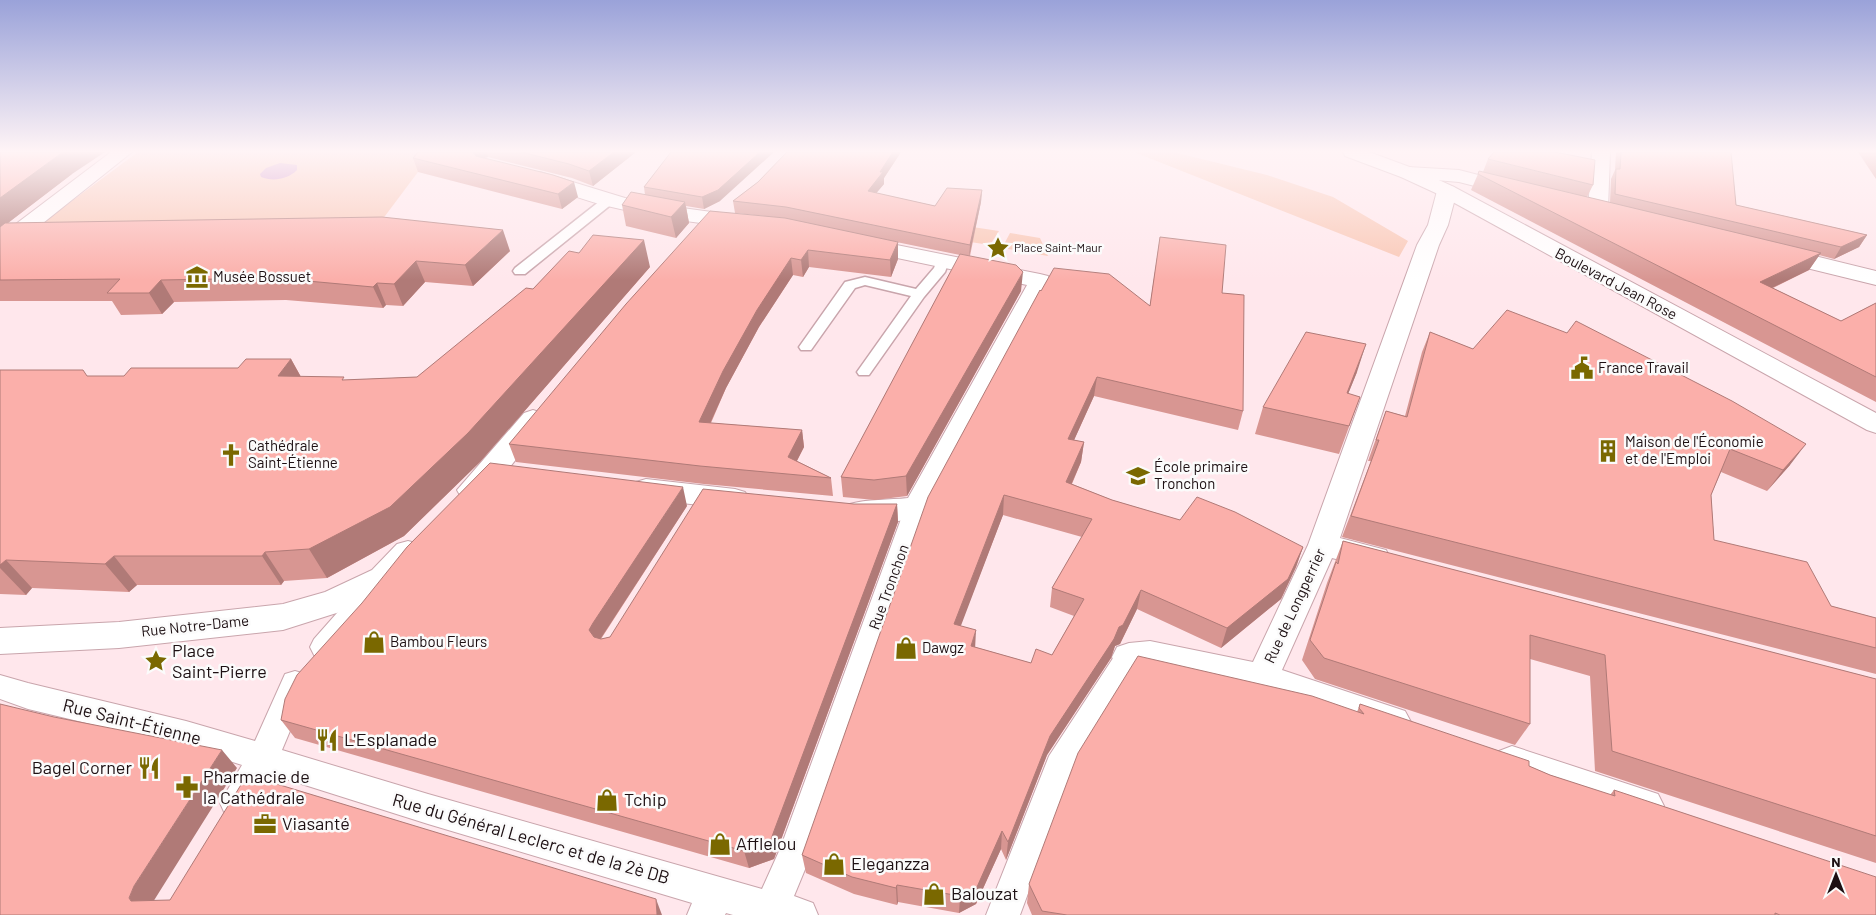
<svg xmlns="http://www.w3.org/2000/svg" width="1876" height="915" viewBox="0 0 1876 915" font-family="Barlow,sans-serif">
<rect width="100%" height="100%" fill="#ffe7ec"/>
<!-- green -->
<path fill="#f9c6b3" d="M138,152H433L379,224L34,229Z
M1134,152H1173L1267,175L1333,197L1408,241L1399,257Z
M966,226L999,231L990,245L957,240Z
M1010,233L1040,238L1048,256L1002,248Z"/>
<!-- water -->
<path fill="#c686c3" d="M280,163L297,165V170C288,179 273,182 261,177L260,174L266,168Z"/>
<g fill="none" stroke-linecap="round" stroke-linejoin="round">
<defs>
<path id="service" d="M609,196L613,197L615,200L613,203L525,274H515L513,271L515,268L605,197Z
M943,257L949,261L945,272L924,297L869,375H859L857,372L911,296L865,285L855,288L811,350H801L799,347L845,282L865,277L916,289L934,268L938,258Z"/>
<path id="pedestrian" d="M917,499L926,502L929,508L813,850L794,896L813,903L818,915H733L726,913L725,915H687L692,903L428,824L270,774L247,814L236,818L225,814L220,803L242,765L186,747L28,709L0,699V675L28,683L186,721L255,741L285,674L295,671L305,674L310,683L282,750L428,794L762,889L780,849L905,508L908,502Z
M383,568L392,571L396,578L392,585L334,655L324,659L314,655L310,647L314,639L374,571Z
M1129,645L1139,649L1143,657L1073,772L1020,915H986L1049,756L1119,649Z"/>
<path id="minor" d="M111,152H132L8,251L0,252V236Z
M1592,152H1610L1608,210L1605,214L1598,216L1591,214L1588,210Z
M1408,167L1459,170L1517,185L1520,189L1517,193L1510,195L1459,182L1401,177L1398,173L1401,169Z
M540,172L625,198L675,207L741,216L748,218L751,222L748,226L741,228C695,223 649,216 603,205C579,199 557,189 533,182L530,178L533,174Z
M1447,185L1454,187L1457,191L1448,225L1439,245L1340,538L1386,550L1390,558L1386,566L1375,569L1332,558L1282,670L1405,711L1411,722L1405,733L1393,737L1262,692L1150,669L1129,671L1117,667L1112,657L1117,647L1129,643L1150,641L1253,662L1308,545L1417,245L1428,225L1437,191L1440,187Z
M862,238L1040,274L1048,276L1051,281L931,508L927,515C904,522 873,525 850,518L845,511L850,504C866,499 890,500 908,498L1027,285L854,249L851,244L854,239Z
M1778,247L1876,271V285L1770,259L1767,254L1770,249Z
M533,410L542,413L546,419C537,434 493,491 480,497C473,501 468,499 461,497L457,490L524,413Z
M646,479L735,489L745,492L749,499L745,506L735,509L646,499L636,496L632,489L636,482Z
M408,541L419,544L423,552L419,560L394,586L346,610L283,630L119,648L0,654V628L119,622L283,604L325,592L372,570L397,544Z
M1512,746L1658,794L1664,806L1658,818L1645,823L1499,773L1494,762L1499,751Z"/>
<path id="secondary" d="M1343,152H1369L1415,169L1454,187L1876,413V433L1867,430L1440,195L1401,177L1345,156Z"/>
</defs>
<!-- service casing -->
<use href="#service" stroke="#c9a5ac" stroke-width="3"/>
<!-- pedestrian casing -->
<use href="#pedestrian" stroke="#c9a5ac" stroke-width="2"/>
<!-- minor casing -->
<use href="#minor" stroke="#c9a5ac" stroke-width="2"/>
<!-- secondary casing -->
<use href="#secondary" stroke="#c9a5ac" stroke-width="2"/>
<!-- service -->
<use href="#service" fill="#fff" fill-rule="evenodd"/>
<!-- pedestrian -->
<use href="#pedestrian" fill="#fff" fill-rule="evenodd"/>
<!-- minor -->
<use href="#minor" fill="#fff" fill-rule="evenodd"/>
<!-- secondary -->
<use href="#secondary" fill="#fff" fill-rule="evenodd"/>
</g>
<!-- wall -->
<path fill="#d89692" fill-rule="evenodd" d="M0,152L72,174L8,223L510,251L473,286L425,282L403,306L386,305L383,308L286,300L174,302L162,314L121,315L112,301H0Z
M418,152H636L593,186L572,178L488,157L484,158L578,197L562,209L418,172L413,158Z
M671,152L720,201L704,209L686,206L689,223L676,238L626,226L622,205L645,195L644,187Z
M787,152H901L884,178V184L876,193L935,206L982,190L981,202L970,256L1021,291L907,496L875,500L843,497L841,477L960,255L818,226L898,242V259L891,277L809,267L803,277L793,275L759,327L726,388L711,423L802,430L804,447L797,461L831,478L833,496L704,484L516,462L509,444L765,216L735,213L733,201L758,182Z
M1616,152H1731L1736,205L1867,235L1859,247L1834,259L1819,255L1809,270L1773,288L1841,321L1876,303V402L1471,190L1478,174L1483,172L1488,159L1593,185L1587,197L1610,203L1611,179L1615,170Z
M1858,152H1876V179Z
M1160,237L1222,293L1243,411L1238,430L1094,396L1074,440L1084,442L1081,462L1072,484L1112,500L1180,520L1303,547L1296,567L1281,599L1221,648L1137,609L1120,644L1115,646L1111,658L1047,755L1006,860L1001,849L976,904L959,913L898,902L897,905L854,894L806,873L802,855L1041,291L1150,305ZM1003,515L1082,537L1052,588L1050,607L1074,616L1052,655L1031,663L975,647L960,626Z
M650,267L480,462L404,536L327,578L284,581L281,585H137L129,592L32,588L26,595L0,594V370L87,376H124L238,368L291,359L301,377L346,380L417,377L533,289Z
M1430,332L1473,349L1790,465L1767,491L1721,472L1711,495L1714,540L1831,606L1876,618V674L1342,537L1371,461H1368L1386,411L1405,416L1422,352Z
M1357,372L1348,394L1360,397L1339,454L1255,434L1263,407Z
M854,504H897L898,522L778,848L774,859L749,868L295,738L281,720L687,506L601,639L610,637Z
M1343,541L1876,679V863L1595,771L1590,676L1530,659V724L1515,745L1315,679L1302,660L1327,583Z
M1360,704L1529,766L1550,775L1610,795L1614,790L1876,915H1032L1027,903L1029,884L1357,712Z"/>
<!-- shaded-wall -->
<path fill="#b07a77" d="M63,152H105L72,174L0,229V198Z
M473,152H487L488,157L480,159L476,164Z
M614,152H636L593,186L589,171Z
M760,152H774L720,201L704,209L702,197Z
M893,152H901L884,178V184L868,203V191Z
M574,182L578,197L562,209L558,194Z
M982,190L981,202L969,257L970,245Z
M685,202L689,223L676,238L671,217Z
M503,230L510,251L473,286L465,265Z
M1867,235L1859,247L1834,259L1841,247Z
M644,240L650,267L480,462L404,536L327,578L309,549Z
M898,242V259L891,277L890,260Z
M808,250L809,267L803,277L801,260Z
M1821,253L1809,270L1749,299L1760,282Z
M791,258L793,275L759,327L726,388L703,439L699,422L723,371L757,310Z
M416,261L425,282L403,306L394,284Z
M1023,272L1021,291L907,496L906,476Z
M161,280L174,302L162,314L149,293Z
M377,283L386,305L383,308L373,287Z
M1366,344L1357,372L1337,421L1347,393Z
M291,359L306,386L278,376Z
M1097,377L1094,396L1066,458L1068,439Z
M802,430L804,447L790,474L788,457Z
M1084,442L1081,462L1064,501L1066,482Z
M1806,444L1790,465L1767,491L1783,470Z
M683,487L687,506L599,641L596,649L589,630L593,623Z
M1004,495L1003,515L954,644V624Z
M897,504L898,522L778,848L774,859L749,868L744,851Z
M1303,547L1296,567L1281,599L1221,648L1227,628Z
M265,552L284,581L281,585L262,556Z
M114,556L137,585L129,592L105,564Z
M6,560L32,588L26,595L0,568V565Z
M1141,590L1137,609L1120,644L1115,646L1111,658L1047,755L1006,860L1008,842L1050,736L1119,627Z
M976,630L975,650L971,646Z
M222,750L237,768L153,902L131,901L129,898L134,886Z
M1002,831L1001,849L976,904L959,913L960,896Z
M897,885L898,902L897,905L896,888Z
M656,899L662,915H657Z"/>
<!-- building -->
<path fill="#fbafaa" stroke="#b07a77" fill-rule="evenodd" d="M0,152H63L0,198Z
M418,152H473L476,156L553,175L574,182L558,194L413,158Z
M521,152H614L589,171L569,164Z
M671,152H760L718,190L702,197L644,187Z
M787,152H893L880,172H883L868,191L935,206L947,188L982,190L970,245L786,207L733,201L758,182Z
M1494,152H1555L1595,160L1593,185L1488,159Z
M1621,152H1731L1736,205L1867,235L1841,247L1615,194L1616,169H1620Z
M1479,171L1821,253L1760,282L1841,321L1876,303V377L1478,174Z
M631,192L685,202L671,217L622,205Z
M710,211L785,218L898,242L890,260L808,250L801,260L791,258L757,310L723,371L699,422L802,430L788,457L831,478L700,466L509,444L626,304Z
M382,217L503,230L465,265L416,261L394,284L377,283L373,287L275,278L161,280L149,293H107L120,279L0,280V227L5,223Z
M593,235L644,240L468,433L390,507L309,549L265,552L262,556H114L105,564L6,560L0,565V370H83L87,376H124L131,368H238L246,359H291L278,376L344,377L342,380L417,377L526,288L533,289L569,251L579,253Z
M1160,237L1226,245L1222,293L1244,295L1243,411L1097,377L1068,439L1084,442L1066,482L1112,500L1180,520L1197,497L1235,512L1303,547L1288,579L1227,628L1141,590L1123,625L1119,627L1114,639L1050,736L1008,842L1002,831L977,887L960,896L897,885L896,888L852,877L802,855L928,497L1040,290L1041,291L1054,268L1109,274L1150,306ZM1004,495L1092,519L1052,588L1084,599L1052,655L1036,649L1031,663L971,646L976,630L954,624Z
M960,254L1016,265L1023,272L906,476L874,480L841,477Z
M1507,310L1567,333L1576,321L1732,401L1806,444L1783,470L1730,449L1711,495L1714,540L1807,562L1831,606L1876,618V648L1351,516L1379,440H1376L1386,411L1407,417L1430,332L1473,349Z
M1306,332L1366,344L1347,393L1360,397L1349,426L1263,407Z
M490,463L683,487L593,623L589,630L594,637L601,639L610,637L703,489L854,504H897L774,831L770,842L744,851L281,720L285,699L297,675L362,603L407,547Z
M1343,541L1876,679V836L1612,751L1605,655L1530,635V724L1324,658L1310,640L1336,562L1338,564Z
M1138,656L1312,696L1364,714L1359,708L1360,704L1529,761V766L1550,775L1615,796L1614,790L1876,877V915H1780L1775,913V915H1067L1042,911L1029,884L1078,753Z
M0,704L54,717L222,750L134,886L129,898L131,901L170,900L247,775L656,899L657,915H0Z"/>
<!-- sky -->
<linearGradient id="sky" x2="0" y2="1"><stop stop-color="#9aa2d9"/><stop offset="0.54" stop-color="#fff4f6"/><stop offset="1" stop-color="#fff4f6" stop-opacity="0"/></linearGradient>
<rect width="1876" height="280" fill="url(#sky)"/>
<!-- icons -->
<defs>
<symbol id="sight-bare" viewBox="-9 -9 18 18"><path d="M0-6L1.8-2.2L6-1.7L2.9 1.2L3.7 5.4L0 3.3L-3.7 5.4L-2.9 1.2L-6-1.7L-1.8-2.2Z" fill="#7a6800" stroke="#fbfbfb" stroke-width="2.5" paint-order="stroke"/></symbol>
<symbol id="museum-bare" viewBox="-9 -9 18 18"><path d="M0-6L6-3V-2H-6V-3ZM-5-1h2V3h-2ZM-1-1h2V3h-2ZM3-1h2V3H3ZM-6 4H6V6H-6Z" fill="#7a6800" stroke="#fbfbfb" stroke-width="2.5" paint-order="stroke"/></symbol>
<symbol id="civic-bare" viewBox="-9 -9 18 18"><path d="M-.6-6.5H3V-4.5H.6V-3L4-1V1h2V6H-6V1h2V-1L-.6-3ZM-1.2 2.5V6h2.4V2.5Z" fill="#7a6800" stroke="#fbfbfb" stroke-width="2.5" paint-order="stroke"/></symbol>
<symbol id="building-bare" viewBox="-9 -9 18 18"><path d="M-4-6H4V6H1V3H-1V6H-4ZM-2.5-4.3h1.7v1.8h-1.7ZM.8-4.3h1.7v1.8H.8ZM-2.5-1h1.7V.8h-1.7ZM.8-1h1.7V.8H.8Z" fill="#7a6800" stroke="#fbfbfb" stroke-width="2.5" paint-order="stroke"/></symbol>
<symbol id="church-bare" viewBox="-9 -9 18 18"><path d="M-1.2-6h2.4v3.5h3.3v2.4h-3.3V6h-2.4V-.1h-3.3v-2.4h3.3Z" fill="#7a6800" stroke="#fbfbfb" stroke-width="2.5" paint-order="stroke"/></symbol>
<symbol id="school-bare" viewBox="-9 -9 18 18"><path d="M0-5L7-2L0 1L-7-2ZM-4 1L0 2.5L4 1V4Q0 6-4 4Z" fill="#7a6800" stroke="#fbfbfb" stroke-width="2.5" paint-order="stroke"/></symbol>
<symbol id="shop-bare" viewBox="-9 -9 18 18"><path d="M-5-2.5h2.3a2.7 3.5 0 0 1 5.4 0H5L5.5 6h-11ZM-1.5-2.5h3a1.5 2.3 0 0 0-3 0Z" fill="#7a6800" stroke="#fbfbfb" stroke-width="2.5" paint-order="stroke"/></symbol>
<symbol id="restaurant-bare" viewBox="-9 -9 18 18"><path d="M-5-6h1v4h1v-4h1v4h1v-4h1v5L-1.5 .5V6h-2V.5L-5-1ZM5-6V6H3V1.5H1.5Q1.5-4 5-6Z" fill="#7a6800" stroke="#fbfbfb" stroke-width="2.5" paint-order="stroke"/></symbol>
<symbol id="pharmacy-bare" viewBox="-9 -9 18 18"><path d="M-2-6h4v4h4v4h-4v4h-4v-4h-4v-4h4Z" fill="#7a6800" stroke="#fbfbfb" stroke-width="2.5" paint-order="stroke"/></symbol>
<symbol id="office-bare" viewBox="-9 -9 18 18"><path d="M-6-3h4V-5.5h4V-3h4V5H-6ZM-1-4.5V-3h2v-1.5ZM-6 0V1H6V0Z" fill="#7a6800" stroke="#fbfbfb" stroke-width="2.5" paint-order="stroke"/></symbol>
</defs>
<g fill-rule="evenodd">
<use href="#sight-bare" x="982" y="232" width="32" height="32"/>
<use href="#museum-bare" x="181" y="261" width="32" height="32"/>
<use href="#civic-bare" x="1566" y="352" width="32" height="32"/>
<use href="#building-bare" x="1592" y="435" width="32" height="32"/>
<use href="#church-bare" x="215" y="439" width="32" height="32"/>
<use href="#school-bare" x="1122" y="460" width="32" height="32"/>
<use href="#shop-bare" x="358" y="626" width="32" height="32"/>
<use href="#shop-bare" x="890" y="632" width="32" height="32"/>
<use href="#sight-bare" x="140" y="645" width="32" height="32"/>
<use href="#restaurant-bare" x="311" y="724" width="32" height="32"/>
<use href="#restaurant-bare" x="133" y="752" width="32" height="32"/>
<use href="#pharmacy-bare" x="171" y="771" width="32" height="32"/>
<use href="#shop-bare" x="591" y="784" width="32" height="32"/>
<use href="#office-bare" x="249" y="808" width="32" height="32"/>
<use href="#shop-bare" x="704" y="828" width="32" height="32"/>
<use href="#shop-bare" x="818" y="848" width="32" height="32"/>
<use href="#shop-bare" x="918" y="878" width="32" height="32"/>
</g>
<g text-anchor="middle" stroke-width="5" stroke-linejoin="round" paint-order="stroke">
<!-- far-poi labels -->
<g font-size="12" fill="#1d1013" stroke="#fbfbfb" text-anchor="start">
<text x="1014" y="252">Place Saint-Maur</text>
</g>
<!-- poi labels -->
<g font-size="15" fill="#1d1013" stroke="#fbfbfb" text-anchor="start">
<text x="213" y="282">Musée Bossuet</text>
<text x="1598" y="373">France Travail</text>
<text x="1625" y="447">Maison de l'Économie<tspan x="1625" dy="17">et de l'Emploi</tspan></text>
<text x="248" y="451">Cathédrale<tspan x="248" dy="17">Saint-Étienne</tspan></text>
<text x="1154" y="472">École primaire<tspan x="1154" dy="17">Tronchon</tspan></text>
<text x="390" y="647">Bambou Fleurs</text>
<text x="922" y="653">Dawgz</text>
</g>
<!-- street labels -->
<g font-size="15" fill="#1d1013" stroke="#fbfbfb">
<text transform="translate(1616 284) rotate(28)" y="5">Boulevard Jean Rose</text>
<text transform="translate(889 587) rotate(-70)" y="5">Rue Tronchon</text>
<text transform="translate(1295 606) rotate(-65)" y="5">Rue de Longperrier</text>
<text transform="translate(195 626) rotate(-6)" y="5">Rue Notre-Dame</text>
</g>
<!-- near-poi labels -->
<g font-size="18" fill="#1d1013" stroke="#fbfbfb" text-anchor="start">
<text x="172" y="657">Place<tspan x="172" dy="21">Saint-Pierre</tspan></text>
<text x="344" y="746">L'Esplanade</text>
<text x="132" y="774" text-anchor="end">Bagel Corner</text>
<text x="203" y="783">Pharmacie de<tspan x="203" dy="21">la Cathédrale</tspan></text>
<text x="624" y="806">Tchip</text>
<text x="282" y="830">Viasanté</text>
<text x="736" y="850">Afflelou</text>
<text x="851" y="870">Eleganzza</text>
<text x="951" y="900">Balouzat</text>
</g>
<!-- near-street labels -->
<g font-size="18" fill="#1d1013" stroke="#fbfbfb">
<text transform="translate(132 722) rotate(14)" y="6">Rue Saint-Étienne</text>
<text transform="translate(531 839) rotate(16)" y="6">Rue du Général Leclerc et de la 2è DB</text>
</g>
</g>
<!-- north arrow -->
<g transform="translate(1836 875)" stroke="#fbfbfb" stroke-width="4" paint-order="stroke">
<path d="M0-4L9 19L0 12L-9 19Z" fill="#1d1013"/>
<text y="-8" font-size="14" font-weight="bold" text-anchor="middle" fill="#1d1013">N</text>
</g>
</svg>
